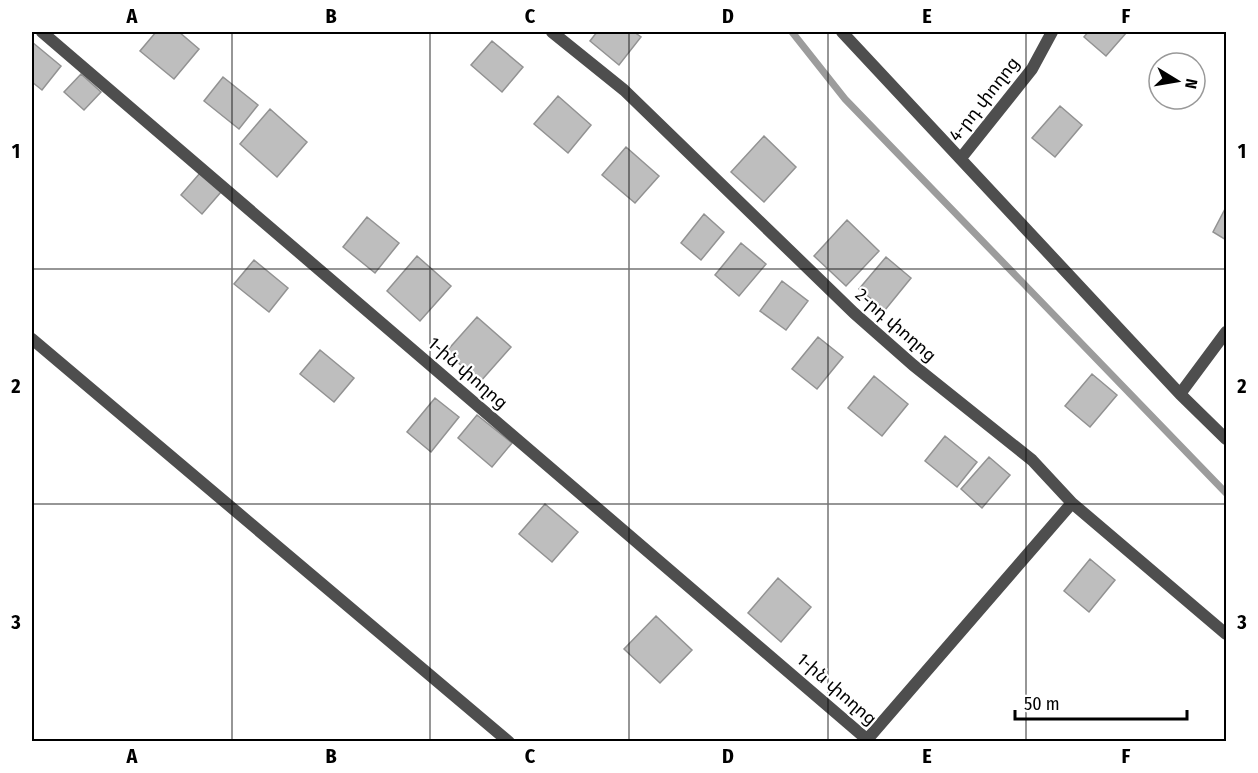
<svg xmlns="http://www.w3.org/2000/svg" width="1258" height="773" viewBox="0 0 1258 773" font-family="'Fira Sans Condensed','Noto Sans Armenian',sans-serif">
<rect width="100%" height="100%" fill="#fff"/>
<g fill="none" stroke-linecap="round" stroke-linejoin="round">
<!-- stream -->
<path stroke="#9c9c9c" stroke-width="7" d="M792,32L845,99L1226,493"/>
</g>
<!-- building -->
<path fill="#bebebe" stroke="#929292" stroke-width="1.5" d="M156,32H179L199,49L174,79L140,51Z
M597,32H634L641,37L619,65L590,41Z
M1088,32H1127L1106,56L1084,37Z
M492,41L523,67L502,92L471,65Z
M32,42L61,66L42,90L32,82Z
M81,74L101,92L84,110L64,92Z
M223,77L258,105L239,129L204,101Z
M558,96L591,125L568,153L534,124Z
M1060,106L1082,125L1055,157L1032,138Z
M270,109L307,142L277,177L240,144Z
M764,136L796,167L764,202L731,172Z
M626,147L659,176L635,203L602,175Z
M200,173L221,192L202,214L181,195Z
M1226,207V240L1213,232Z
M704,214L724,232L701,260L681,243Z
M367,217L399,243L375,273L343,247Z
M847,220L879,251L846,286L814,256Z
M741,243L766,264L739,296L715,275Z
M417,256L451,286L420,321L387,291Z
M886,257L911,278L885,310L859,289Z
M254,260L288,288L269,312L234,284Z
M782,281L808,301L786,330L760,311Z
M477,317L511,347L480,382L446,352Z
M818,337L843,357L817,389L792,369Z
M320,350L354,378L334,402L300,374Z
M1092,374L1117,395L1090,427L1065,406Z
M874,376L908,404L882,436L848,408Z
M435,398L459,417L431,452L407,432Z
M477,415L512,443L492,467L458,438Z
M945,436L977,462L957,487L925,461Z
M989,457L1010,475L982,508L961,489Z
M545,504L578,532L552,562L519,534Z
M1090,559L1115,580L1089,612L1064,591Z
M778,578L811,607L781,642L748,613Z
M656,616L692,650L660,683L624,649Z"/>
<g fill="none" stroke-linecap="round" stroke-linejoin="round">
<!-- street -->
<path stroke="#4e4e4e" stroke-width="12" d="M42,32L870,742
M552,32L624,90L854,313L913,365L1032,460L1072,503L1226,634
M842,32L1180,394L1226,439
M961,158L1032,69L1052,32
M32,339L509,742
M1180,394L1226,332
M865,742L1072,503"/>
</g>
<!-- grid -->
<path fill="none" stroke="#000" stroke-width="1.5" stroke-opacity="0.55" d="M232,32V742M430,32V742M629,32V742M828,32V742M1026,32V742M32,269H1226M32,504H1226"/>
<g text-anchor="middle" stroke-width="4.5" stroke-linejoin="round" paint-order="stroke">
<!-- street labels -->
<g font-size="18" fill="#000" stroke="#fff">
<text transform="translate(984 99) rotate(-52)" y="6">4-րդ փողոց</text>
<text transform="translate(896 325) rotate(41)" y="6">2-րդ փողոց</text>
<text transform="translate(468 373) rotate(41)" y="6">1-ին փողոց</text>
<text transform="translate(837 689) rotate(41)" y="6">1-ին փողոց</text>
</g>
</g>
<!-- border -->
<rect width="1258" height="773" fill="none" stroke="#ffffff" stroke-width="66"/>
<!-- north arrow -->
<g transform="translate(1177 81) rotate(101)"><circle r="28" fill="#ffffff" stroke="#999999" stroke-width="1.5"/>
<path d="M0-4.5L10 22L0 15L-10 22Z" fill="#000000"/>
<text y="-9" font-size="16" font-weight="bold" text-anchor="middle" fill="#000000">N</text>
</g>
<!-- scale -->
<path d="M1015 710v9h172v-9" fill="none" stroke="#000000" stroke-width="3"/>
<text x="1024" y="710" font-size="18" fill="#000000" stroke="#ffffff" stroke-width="4.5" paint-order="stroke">50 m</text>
<rect x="33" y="33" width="1192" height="707" fill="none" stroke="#000" stroke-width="2"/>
<g font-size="20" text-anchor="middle" font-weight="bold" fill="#000">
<text x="132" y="23">A</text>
<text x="331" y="23">B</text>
<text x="530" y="23">C</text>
<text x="728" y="23">D</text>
<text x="927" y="23">E</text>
<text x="1126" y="23">F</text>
<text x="16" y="158">1</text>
<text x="1242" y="158">1</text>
<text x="16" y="393">2</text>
<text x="1242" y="393">2</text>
<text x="16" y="629">3</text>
<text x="1242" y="629">3</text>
<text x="132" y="763">A</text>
<text x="331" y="763">B</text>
<text x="530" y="763">C</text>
<text x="728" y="763">D</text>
<text x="927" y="763">E</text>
<text x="1126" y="763">F</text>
</g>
</svg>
